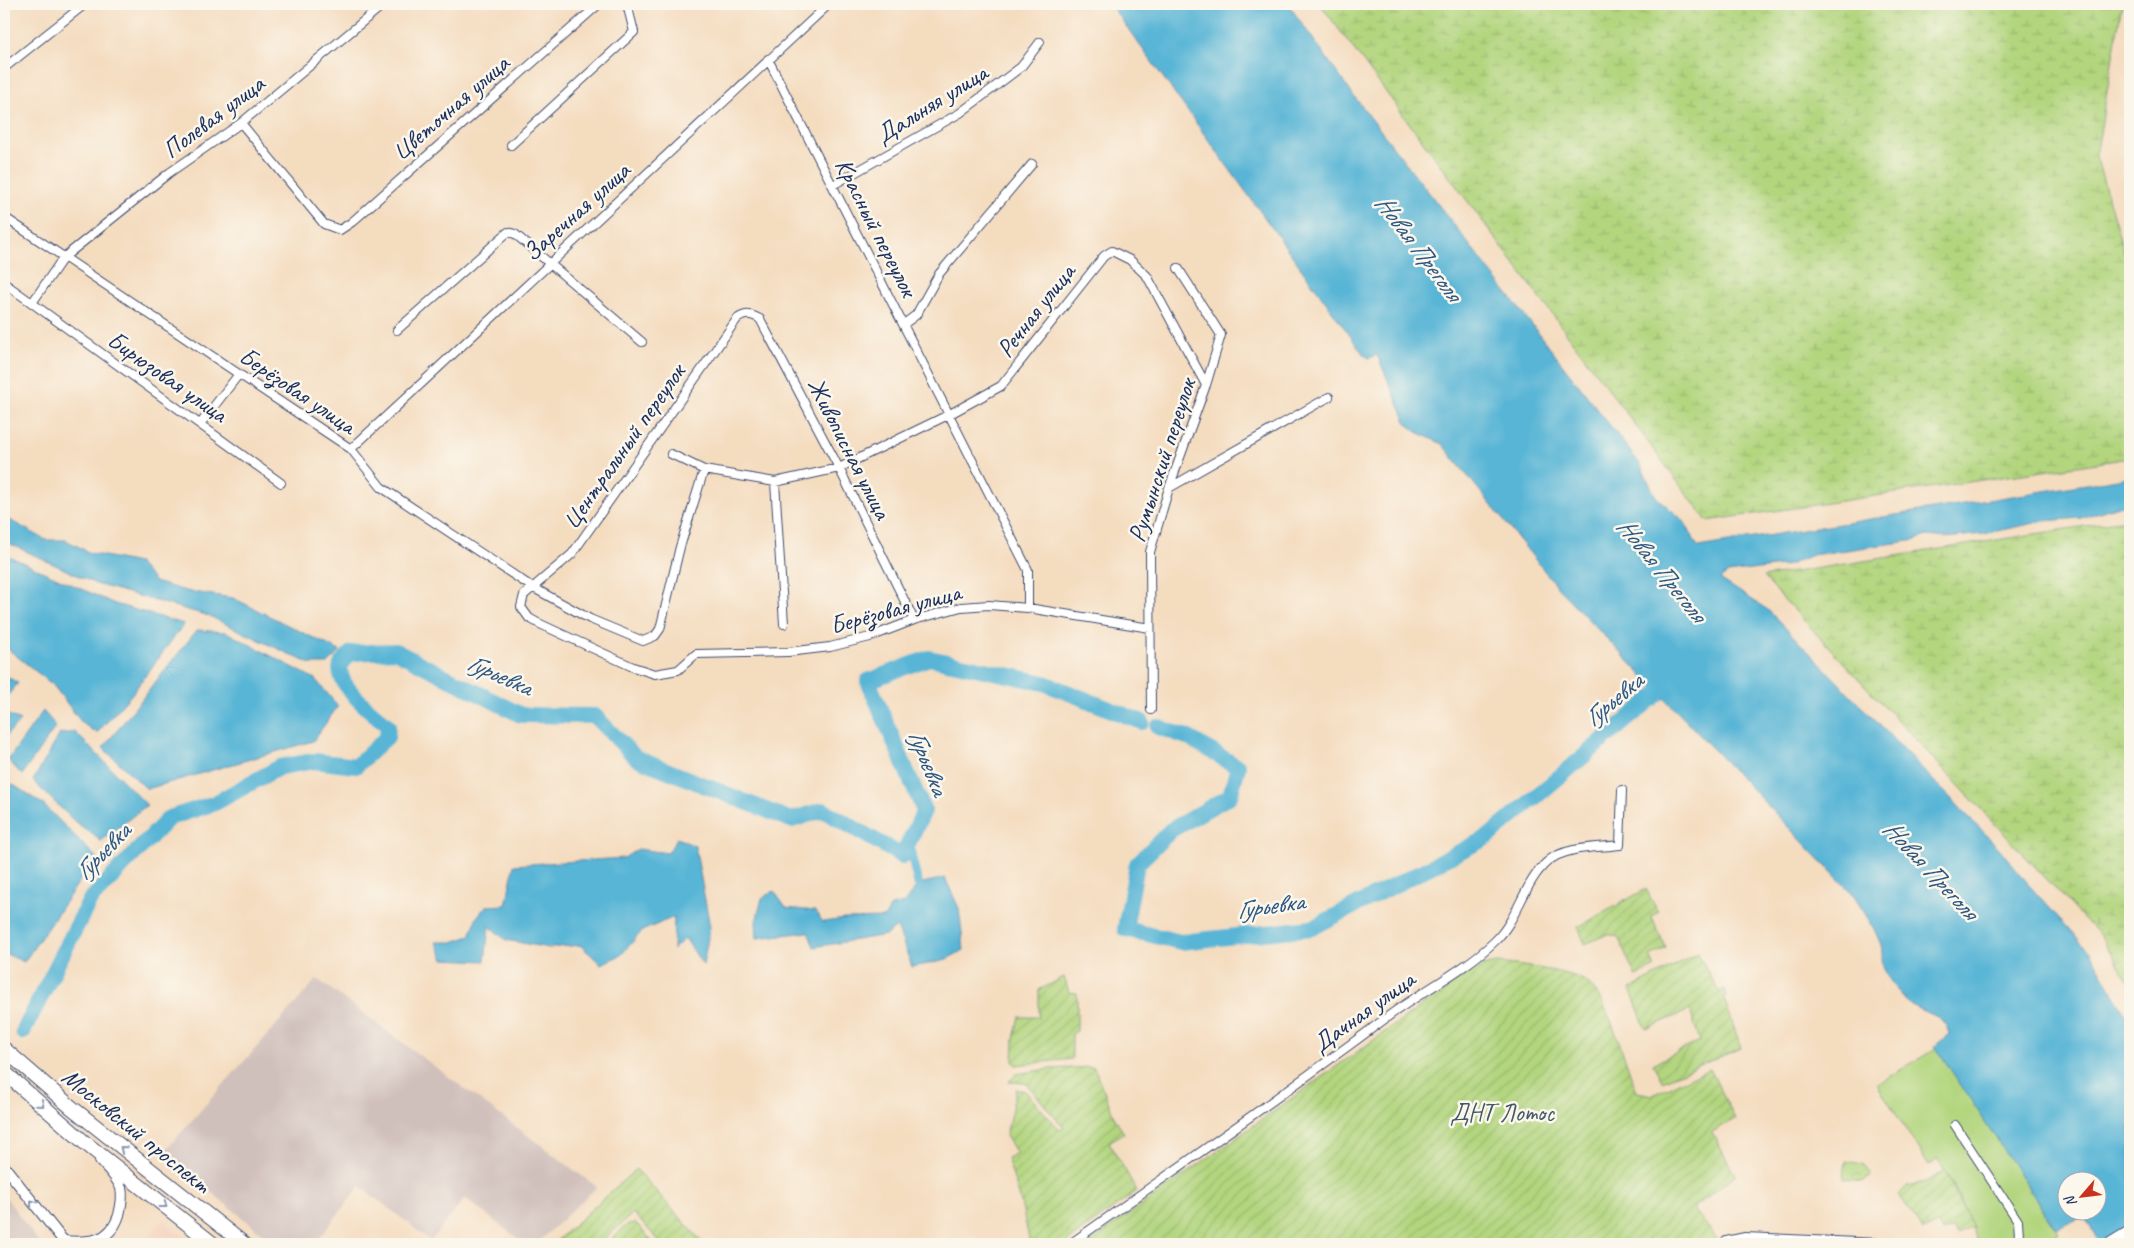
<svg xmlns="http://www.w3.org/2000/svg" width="2134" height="1248" viewBox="0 0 2134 1248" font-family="Caveat,sans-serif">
<defs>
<pattern id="wetland-marsh" width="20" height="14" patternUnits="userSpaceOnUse" patternTransform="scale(1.25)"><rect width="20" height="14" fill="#b2d57e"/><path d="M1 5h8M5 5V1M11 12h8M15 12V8" fill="none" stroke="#98b76f"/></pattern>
<pattern id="park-crowns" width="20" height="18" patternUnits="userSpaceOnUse" patternTransform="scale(1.25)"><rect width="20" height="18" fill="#b2d57e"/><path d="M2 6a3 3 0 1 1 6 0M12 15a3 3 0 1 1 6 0" fill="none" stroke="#98b76f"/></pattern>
<pattern id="garden-furrows" width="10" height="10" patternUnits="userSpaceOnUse" patternTransform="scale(1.25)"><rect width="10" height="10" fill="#b2d57e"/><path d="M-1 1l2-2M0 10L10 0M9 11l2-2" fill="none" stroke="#98b76f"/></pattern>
</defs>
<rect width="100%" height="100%" fill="#fbf7ec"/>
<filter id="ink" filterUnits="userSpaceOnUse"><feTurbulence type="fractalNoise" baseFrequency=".02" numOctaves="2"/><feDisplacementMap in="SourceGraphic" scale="10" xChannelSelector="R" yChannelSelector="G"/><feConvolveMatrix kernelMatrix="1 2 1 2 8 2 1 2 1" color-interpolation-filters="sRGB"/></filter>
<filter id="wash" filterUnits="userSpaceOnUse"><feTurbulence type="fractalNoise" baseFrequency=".0096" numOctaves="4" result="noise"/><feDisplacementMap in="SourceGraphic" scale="20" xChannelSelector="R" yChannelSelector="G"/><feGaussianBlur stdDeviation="1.12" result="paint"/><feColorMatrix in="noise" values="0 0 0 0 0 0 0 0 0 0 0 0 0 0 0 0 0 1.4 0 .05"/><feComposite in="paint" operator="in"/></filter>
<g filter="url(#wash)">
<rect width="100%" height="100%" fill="#f4dcbf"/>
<!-- built -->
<path fill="#f4d3c0" d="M163,1220L194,1244H142Z"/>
<!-- industrial -->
<path fill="#d0c0bc" d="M317,979L391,1034L597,1187L536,1244H525L465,1198L431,1241L360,1186L315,1244H299L290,1238L285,1244H275L163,1153Z
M4,1195L18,1214L40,1244H4Z"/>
<!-- grass -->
<path fill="#b2d57e" stroke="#66826e" d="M1937,1048L2058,1233L2039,1244H1987L1977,1240L1959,1196L1938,1159L1929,1166L1877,1084Z"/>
<!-- wetland -->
<path fill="url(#wetland-marsh)" stroke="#66826e" d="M1320,4H2122L2096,156L2130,273V458L1707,521Z
M2130,519V984L2102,938L1763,577Z"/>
<!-- park -->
<path fill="url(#park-crowns)" stroke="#66826e" d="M1846,1161L1863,1164L1871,1176L1861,1182L1844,1179Z"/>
<!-- garden -->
<path fill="url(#garden-furrows)" stroke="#66826e" d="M1646,889L1658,912L1651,916L1666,948L1650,956L1655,967L1636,977L1618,937L1608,934L1585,944L1578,927Z
M1698,953L1719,992L1725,990L1727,996L1724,998L1741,1048L1662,1081L1653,1064L1700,1041L1690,1010L1646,1029L1630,989Z
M1497,963C1517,965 1576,971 1589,984C1609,1002 1626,1065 1637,1092L1652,1095L1710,1069L1735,1119L1712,1132L1735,1175L1693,1208L1721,1244H1087L1468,973L1480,966Z
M1064,977L1069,992L1077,993V1031L1072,1034V1059L1016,1065L1013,1061L1014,1039L1019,1017H1039V990Z
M1094,1067L1116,1121L1124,1133L1109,1142L1137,1191L1064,1244H1030L1020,1198L1007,1158L1017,1153L1006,1136L1016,1089L1025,1091L1060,1130L1064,1128L1026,1083L1009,1082L1016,1074L1049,1069Z
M636,1169L704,1244H662L633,1213L599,1244H553Z
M1945,1171L1973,1227L1956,1234L1953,1228L1943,1232L1938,1225L1923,1230L1899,1195L1907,1186L1925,1182Z
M636,1223L654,1244H606L628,1224Z"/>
<!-- water -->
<path fill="#58b5d6" stroke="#3a729a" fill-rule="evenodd" d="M1110,4H1288L1353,95L1640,464L1656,497L1684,521L1698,547L2130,477V508L2121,505L2081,518L2044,521L1983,534L1946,538L1926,536L1916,540L1812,555L1789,565L1728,573L1720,579L1768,610L1999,848L2026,882L2090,952L2130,1022V1244H2100L2084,1216L2056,1229L1935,1046L1949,1034C1944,1010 1920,1016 1906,1000C1899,992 1888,980 1884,969C1881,962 1883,953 1881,946C1875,927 1862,909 1851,892L1559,589L1442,444L1417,432L1407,424L1377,355L1369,358L1364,355ZM2066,1180H2096V1210H2066Z
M4,517L46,540H66L90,553L138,563L155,582L186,591L233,598L340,651L328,664H310L209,616L96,584L4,541Z
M4,554L115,604L184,624L131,695L97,733L82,723L53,685L4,646Z
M197,630L226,632L315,679L338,706L313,741L147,789L103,748Z
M4,675L18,683L4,700Z
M43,711L56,726L22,775L8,760Z
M5,713L20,721L4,738V715Z
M75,732L147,805L101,841L72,819L33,781L60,734Z
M9,782L44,805L96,857L24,962L4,953V790Z
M677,838L695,846L710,927L703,965L685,938L673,950L674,917L642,931L621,955L601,964L580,945L549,948L506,940L489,926L485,961L444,959L436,942H452L470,936L477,917L486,906L506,905L514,865L624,858L638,849L668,853Z
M945,878L959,908L964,950L943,961L912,967L897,927L886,935L814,947L808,932L757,938L756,922L762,898L774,891L786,908L815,911L823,922L845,919L884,918L891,906L904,903L918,884Z"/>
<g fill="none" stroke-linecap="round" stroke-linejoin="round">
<!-- canal -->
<path stroke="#58b5d6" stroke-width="9" d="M909,844L918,884"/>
<!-- river -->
<path stroke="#58b5d6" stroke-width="16" d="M1158,727L1187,737L1238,767L1230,796L1171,830L1137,864L1125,929L1181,942L1312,928L1488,837L1674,680
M23,1032L90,900L169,818L215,803L280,767L314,761L356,766L387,737L388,726C375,714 334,685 341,665C342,661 348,656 351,653L395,651L521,715L595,716L636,758L791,820L823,810L902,856L924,811L868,681L929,658L1044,683L1142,722"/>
</g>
</g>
<g filter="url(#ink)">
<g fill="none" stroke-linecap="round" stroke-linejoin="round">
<defs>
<path id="street" d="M768,59L1028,570V608
M4,68L85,4
M241,123L324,224L340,230L352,222L599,4
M511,145L634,32L627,4
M833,185L960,113L1021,67L1040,42
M4,217L351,449L381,487L532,587L590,619L643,641L655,636L660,629L680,547L704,470
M4,283L32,303
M904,324L916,315L939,274L1032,164
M397,330L508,232L515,234L642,342
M201,423L239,374
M351,449L829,4
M671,454L704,470L775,482L839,468L950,414L1001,386L1104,256L1112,251L1130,260L1147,276L1206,385
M775,482L784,624
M281,483L32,303L63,258L169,173L241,123L384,4
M1169,488L1329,397
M914,620L839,468L760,319C751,314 746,313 737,319L572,554L524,595L521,607L529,618L538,623L633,667L655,674L678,670L696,654L788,652L830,647L870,637L914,620L961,607L989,605L1028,608L1150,628
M1151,710L1150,552L1169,488L1206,385L1221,335L1178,268
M1955,1125L2018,1221L2019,1236L2012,1244
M1070,1244C1177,1168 1285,1094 1390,1015C1424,990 1465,970 1495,941C1518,919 1524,882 1547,862C1565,846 1598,848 1620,845L1622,790
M1727,1244L1726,1241L1745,1237L1902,1244"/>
<path id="secondary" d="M4,1166L66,1244
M63,1241C88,1243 110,1243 119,1215C121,1207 123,1196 121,1188C117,1177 107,1168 100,1160"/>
<path id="highway" d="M4,1049L71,1107L244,1244
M4,1072L84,1142L213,1244
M2112,1244L2130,1233"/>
</defs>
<!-- street casing -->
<use href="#street" stroke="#3c496d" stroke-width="10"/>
<!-- secondary casing -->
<use href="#secondary" stroke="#3c496d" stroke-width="12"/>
<!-- highway casing -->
<use href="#highway" stroke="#3c496d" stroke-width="16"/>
<!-- street -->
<use href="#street" stroke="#fff" stroke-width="8"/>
<!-- secondary -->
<use href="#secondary" stroke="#fff" stroke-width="10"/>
<!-- highway -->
<use href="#highway" stroke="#fff" stroke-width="14"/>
</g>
<!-- one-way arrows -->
<defs><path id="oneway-chevron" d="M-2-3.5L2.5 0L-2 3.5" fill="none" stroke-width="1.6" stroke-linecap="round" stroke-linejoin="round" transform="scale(1.25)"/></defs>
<g stroke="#8d97ae">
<use href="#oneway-chevron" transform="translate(41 1104) rotate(41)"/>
<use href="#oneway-chevron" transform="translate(123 1149) rotate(-141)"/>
<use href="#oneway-chevron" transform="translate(33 1203) rotate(-128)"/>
<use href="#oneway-chevron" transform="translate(164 1205) rotate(38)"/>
</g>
</g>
<g text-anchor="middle" stroke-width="5" stroke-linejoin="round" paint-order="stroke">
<!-- street labels -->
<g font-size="25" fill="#1b2f5e" stroke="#fbf7ec">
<text transform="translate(931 103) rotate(-32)" y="9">Дальняя улица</text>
<text transform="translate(450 107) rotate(-41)" y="9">Цветочная улица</text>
<text transform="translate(213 116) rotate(-37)" y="9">Полевая улица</text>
<text transform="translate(576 211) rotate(-42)" y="9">Заречная улица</text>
<text transform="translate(877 227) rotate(63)" y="9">Красный переулок</text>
<text transform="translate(1035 310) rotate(-52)" y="9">Речная улица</text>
<text transform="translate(168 376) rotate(35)" y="9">Бирюзовая улица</text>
<text transform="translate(298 390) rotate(34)" y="9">Берёзовая улица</text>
<text transform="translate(623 446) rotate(-55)" y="9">Центральный переулок</text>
<text transform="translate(850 448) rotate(63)" y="9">Живописная улица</text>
<text transform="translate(1161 460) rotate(-72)" y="9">Румынский переулок</text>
<text transform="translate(895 608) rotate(-15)" y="9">Берёзовая улица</text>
<text transform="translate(1363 1011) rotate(-36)" y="9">Дачная улица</text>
<text transform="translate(137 1130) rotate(39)" y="9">Московский проспект</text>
</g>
<!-- park labels -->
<g font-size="25" fill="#415866" stroke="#fbf7ec">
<text x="1502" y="1121">ДНТ Лотос</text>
</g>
<!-- water labels -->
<g font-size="26" font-style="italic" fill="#2d5782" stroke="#fbf7ec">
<text transform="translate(1419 247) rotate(53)" y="9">Новая Преголя</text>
<text transform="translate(1662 569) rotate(51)" y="9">Новая Преголя</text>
<text transform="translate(500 674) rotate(24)" y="9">Гурьевка</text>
<text transform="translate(1613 699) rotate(-40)" y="9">Гурьевка</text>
<text transform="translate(929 762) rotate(68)" y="9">Гурьевка</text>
<text transform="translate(102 851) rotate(-46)" y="9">Гурьевка</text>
<text transform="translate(1931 869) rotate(47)" y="9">Новая Преголя</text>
<text transform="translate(1270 905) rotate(-8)" y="9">Гурьевка</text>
</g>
</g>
<!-- margin -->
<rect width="2134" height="1248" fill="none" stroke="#fbf7ec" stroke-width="20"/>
<!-- north arrow -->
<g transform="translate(2082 1196) rotate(242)"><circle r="24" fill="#fbf7ec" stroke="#a1a7b3"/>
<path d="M0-4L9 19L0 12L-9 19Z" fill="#c8321e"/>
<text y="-8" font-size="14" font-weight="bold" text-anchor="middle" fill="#1b2f5e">N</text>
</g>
</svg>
